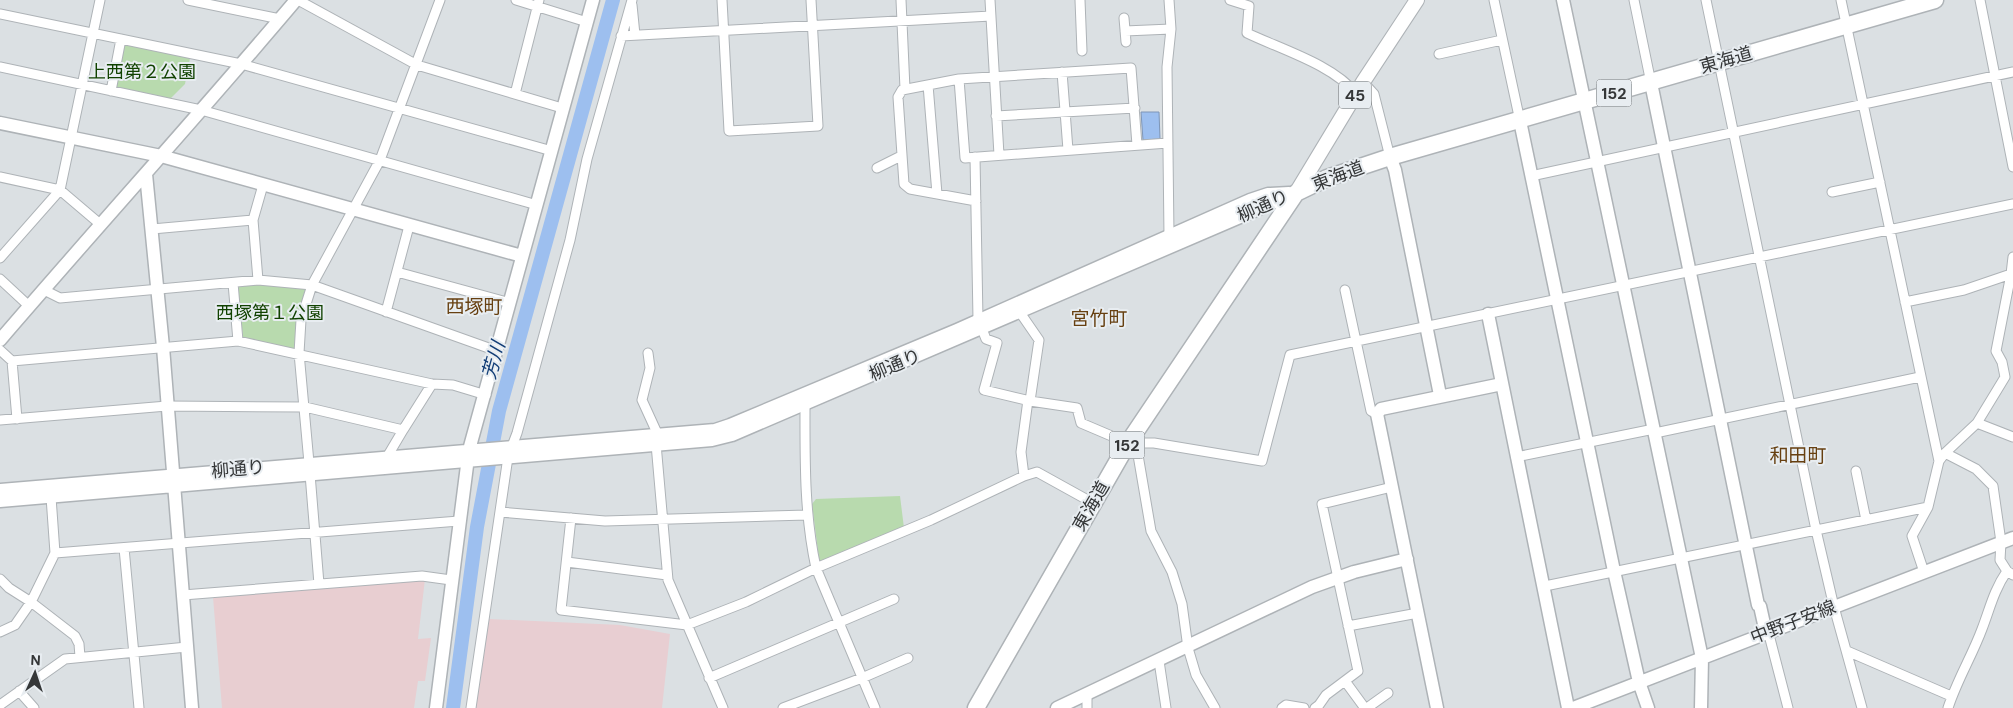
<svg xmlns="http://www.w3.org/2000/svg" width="2013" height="708" viewBox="0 0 2013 708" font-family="'DM Sans','Noto Sans JP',sans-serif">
<rect width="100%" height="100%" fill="#dbe0e3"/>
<!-- education -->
<path fill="#e8ced2" d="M489,619L620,625L670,634L662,708H476Z"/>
<!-- medical -->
<path fill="#e8ced1" d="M425,579L418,639L431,638L425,681H418L414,708H222L213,597Z"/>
<!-- green -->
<path fill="#b8daae" d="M125,45L190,58L185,84L169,100L116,90L121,47Z
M259,283L306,287L308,291L297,346L294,349L246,340L243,337L238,288L239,285Z
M900,496L904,528L822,562L819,559L812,504L816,499Z"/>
<!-- water -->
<path fill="#9dbfef" stroke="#7e96b8" d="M1141,112H1159L1160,139L1143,140Z"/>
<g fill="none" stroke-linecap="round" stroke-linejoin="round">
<!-- river -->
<path stroke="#9dbfef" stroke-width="14" d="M453,708L477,527L499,411L613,0"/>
<defs>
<path id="street" d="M188,0L280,19
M298,0L417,65L562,108
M516,0L587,22
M722,0L729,131L818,126L811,0
M901,0L905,89
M990,0L999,155
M1080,0L1082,51
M1230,0L1249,6L1247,33C1280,49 1334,65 1356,94
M1494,0L1520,121
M1634,0L1651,83
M1706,0L1816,530L1834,607L1862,708
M1841,0L1939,461
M1980,0L2013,167
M632,5L635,35
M0,14L241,64L552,151
M1124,18L1126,42
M1125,31L1171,29
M621,36L991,16
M1439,54L1502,40
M0,67L201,110L537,205
M1062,72L1068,150
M959,79L965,158L1168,143
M1363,82L1374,94L1390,157
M928,85L937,194
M111,91L121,39
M515,94L539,0
M996,116L1135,108
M975,157L978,319L986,339L997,343L984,390L1030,401L1077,408L1081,423L1128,443L1138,455L1151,531L1172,572L1182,604L1188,648L1196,675L1215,708
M877,168L901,156
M1531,176L2013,72
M0,177L60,190L100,224
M1832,192L1880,182
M976,201L910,189L904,184L898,97L902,90L959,79L1131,68L1137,145
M152,229L253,220
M1169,236L1167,67L1171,29L1169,0
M2013,257L2011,274L2013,275
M0,258L60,190L100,0
M397,272L510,303
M0,279L29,306
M258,280L253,220L263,185
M233,283L238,341
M44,290L60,298L258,280L312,285L497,351
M1345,290L1371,411L1377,414
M1905,302L1964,290L2011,274L1996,351L2002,362L2005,377L1977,423L1945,453L1939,461L1928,507L1912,536L1924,572
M1019,311L1039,340L1030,401
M386,312L409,226
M0,350L12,361L238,341L432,384L453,385L486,395
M648,353L650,368L642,400L658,435L656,444L668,580L723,708
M12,361L17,419
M805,403C805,459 804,513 816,568L875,708
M0,420L167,406L305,407L403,430L387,457
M1977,423L2013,437
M403,430L432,384
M1655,433L1920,377
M1128,443H1154L1262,461L1290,355L2013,204
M1945,453L1976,469L1993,486L2001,542L2000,560L2007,571L2013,575
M1516,457L1654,429
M309,463L299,353L301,320L312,285L380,160L440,0
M1856,471L1866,520
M310,474L319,584
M1024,476L1021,452L1028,400
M500,512L605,521L807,515
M571,518L561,610L687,625L746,602L816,568L931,520L1024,476L1037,472L1093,503
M124,548L139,708
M55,553L459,521
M567,562L667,575
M0,579L9,588L31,602L55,553L51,497
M1545,586L1928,507
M183,595L422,576L451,580
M1348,626L1418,613
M1768,631L1788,708
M0,632L15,625L31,602L75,636L79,644L80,657
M1847,651L1951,696
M1159,661L1166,708
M709,678L894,599
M1345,681L1364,707L1367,708L1388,693
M19,691L34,708
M1087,695V708
M0,705L65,659L187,647
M471,708L508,457L517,433L570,240L587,159L632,0
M783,708L862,678L908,658
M1282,708L1286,705L1304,708
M1315,708L1319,705L1326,695L1358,671L1322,504L1392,487
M1948,708C1957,680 1972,656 1982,629C1990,608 1994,590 2007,571"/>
<path id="secondary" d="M1563,0L1702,658L1701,708
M1651,83L1758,605L1760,606L1764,624L1768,631
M1520,121L1614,571L1639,682L1648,708
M0,123L161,156L522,256
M1390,157L1395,170L1440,395
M146,174L163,347L192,708
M1488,314L1568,708
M0,340C98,226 199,115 296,0
M0,490L715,430L730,425L957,330L1250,200L1268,194L1289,193
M0,501L712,440L732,435L1296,193
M436,708L469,450L593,0
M1057,708L1312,587L1354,572L1407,559
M1437,708L1377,414L1381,409L1502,384
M1573,708L2013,538"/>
<path id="primary" d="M1296,193L1363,82L1417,0"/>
<path id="highway" d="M976,708L1128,443L1296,193L1327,178L1390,157L1935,0"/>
</defs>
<!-- street casing -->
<use href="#street" stroke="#aeb3b7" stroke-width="11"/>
<!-- secondary casing -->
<use href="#secondary" stroke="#aeb3b7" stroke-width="15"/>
<!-- primary casing -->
<use href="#primary" stroke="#aeb3b7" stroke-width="16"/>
<!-- highway casing -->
<use href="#highway" stroke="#aeb3b7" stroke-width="19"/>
<!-- street -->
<use href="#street" stroke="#fff" stroke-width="9"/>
<!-- secondary -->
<use href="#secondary" stroke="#fff" stroke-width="12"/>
<!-- primary -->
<use href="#primary" stroke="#fff" stroke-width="14"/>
<!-- highway -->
<use href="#highway" stroke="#fff" stroke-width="16"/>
</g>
<g text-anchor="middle" stroke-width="4" stroke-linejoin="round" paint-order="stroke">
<!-- shield labels -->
<g fill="#e8edf1" stroke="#6b6e70" stroke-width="1">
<rect x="1596.5" y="79.5" width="35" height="27" rx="4"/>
<rect x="1339" y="81.5" width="32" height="27" rx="4"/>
<rect x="1109.5" y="431.5" width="35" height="27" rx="4"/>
</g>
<g font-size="16" font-weight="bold" fill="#353738">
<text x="1614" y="99">152</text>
<text x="1355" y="101">45</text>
<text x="1127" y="451">152</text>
</g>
<!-- street labels -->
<g font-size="18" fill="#353738" stroke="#e8edf1">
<text transform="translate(1726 60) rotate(-16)" y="6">東海道</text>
<text transform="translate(1338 176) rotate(-21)" y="6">東海道</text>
<text transform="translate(1263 206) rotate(-24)" y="6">柳通り</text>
<text transform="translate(895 365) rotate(-23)" y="6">柳通り</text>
<text transform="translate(238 469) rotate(-5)" y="6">柳通り</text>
<text transform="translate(1091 506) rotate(-60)" y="6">東海道</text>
<text transform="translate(1793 622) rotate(-21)" y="6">中野子安線</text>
</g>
<!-- park labels -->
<g font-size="18" fill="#114200" stroke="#e8edf1">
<text x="142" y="78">上西第２公園</text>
<text x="270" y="319">西塚第１公園</text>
</g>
<!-- neighbourhood labels -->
<g font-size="19" fill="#674011" stroke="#e8edf1">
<text x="474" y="313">西塚町</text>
<text x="1099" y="325">宮竹町</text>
<text x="1798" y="462">和田町</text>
</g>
<!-- water labels -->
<g font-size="19" font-style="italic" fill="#133e77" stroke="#e8edf1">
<text transform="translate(493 360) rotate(-74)" y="7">芳川</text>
</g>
</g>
<!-- north arrow -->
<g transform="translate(35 673) rotate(3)" stroke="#e8edf1" stroke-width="4" paint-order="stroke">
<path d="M0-4L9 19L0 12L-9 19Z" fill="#353738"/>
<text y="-8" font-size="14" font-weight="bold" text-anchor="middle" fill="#353738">N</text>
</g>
</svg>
